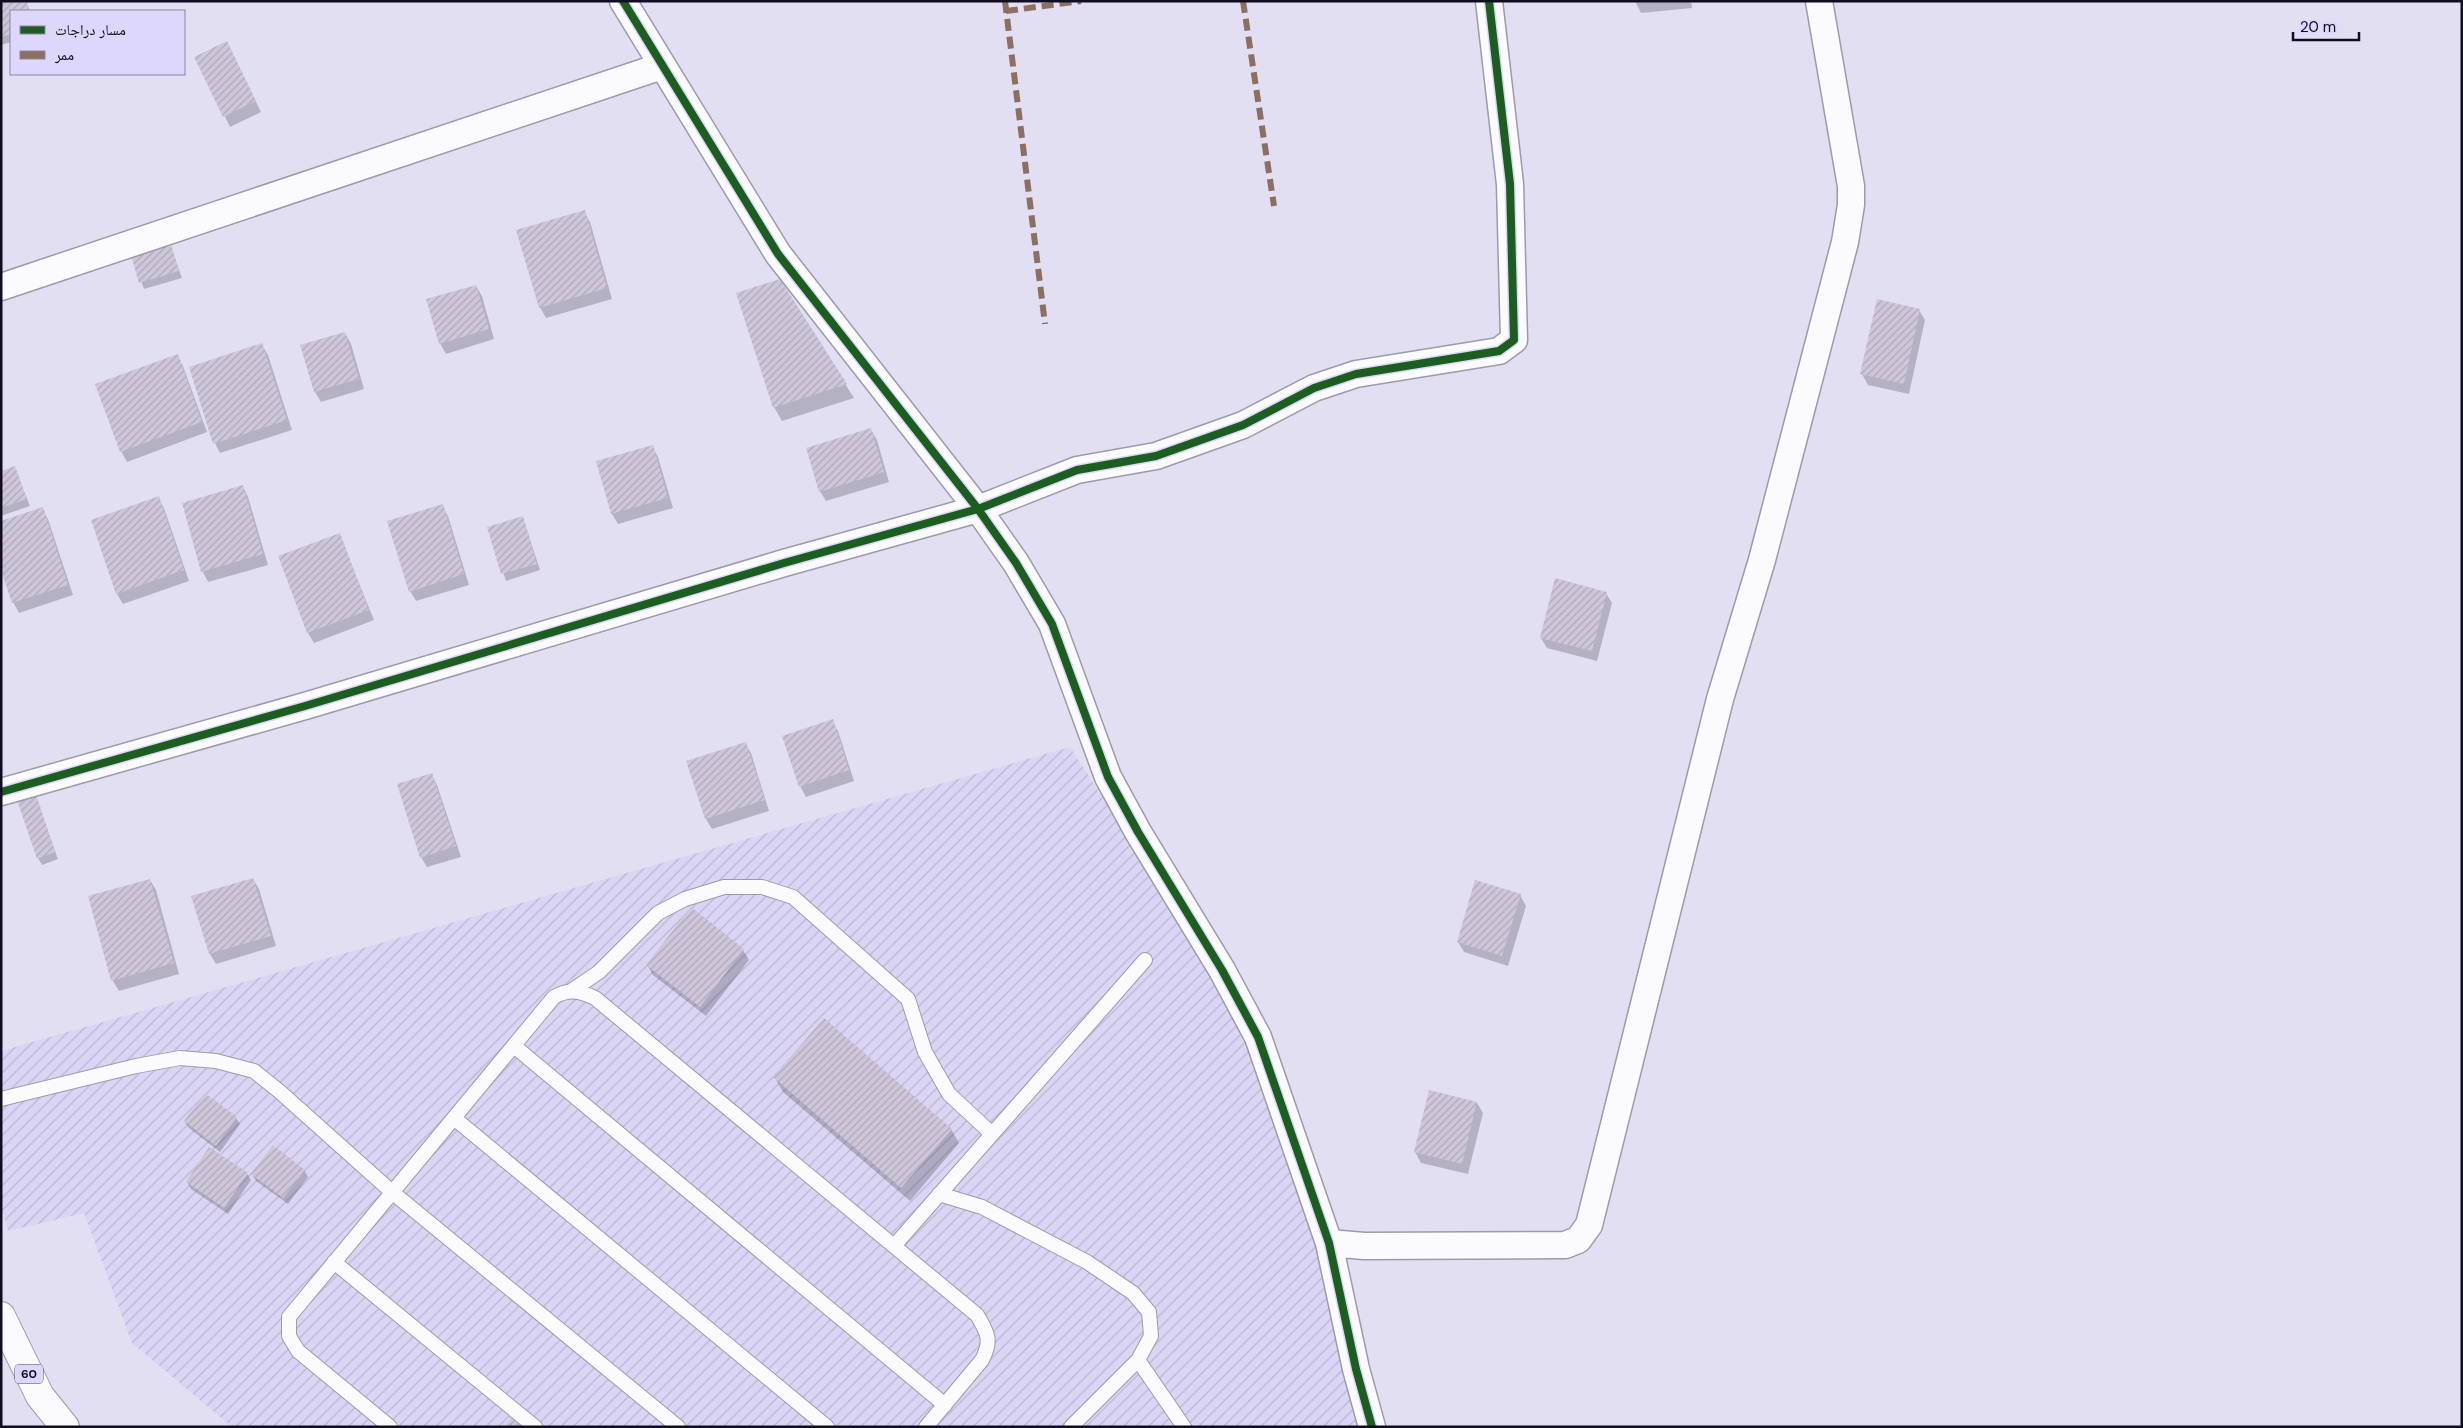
<svg xmlns="http://www.w3.org/2000/svg" width="2463" height="1428" viewBox="0 0 2463 1428" font-family="'DM Sans','Noto Naskh Arabic',sans-serif">
<defs>
<pattern id="industrial-furrows" width="10" height="10" patternUnits="userSpaceOnUse" patternTransform="scale(1.25)"><rect width="10" height="10" fill="#dad5f4"/><path d="M-1 1l2-2M0 10L10 0M9 11l2-2" fill="none" stroke="#bab6d1"/></pattern>
<pattern id="building-hatch" width="6" height="6" patternUnits="userSpaceOnUse" patternTransform="scale(1.25)"><rect width="6" height="6" fill="#cec6d9"/><path d="M-1 1l2-2M0 6l6-6M5 7l2-2" fill="none" stroke="#b0a9ba"/></pattern>
</defs>
<rect width="100%" height="100%" fill="#e2dff3"/>
<!-- industrial -->
<path fill="url(#industrial-furrows)" d="M1070,747L1268,1054L1367,1427H232L132,1343L84,1213L8,1231L1,1206V1051Z"/>
<!-- shadow -->
<path fill="#0003" d="M1,1H26L30,11H11V42L1,45Z
M1635,1H1691L1692,8L1641,13Z
M232,53L261,112L230,127L196,58Z
M584,212L590,222L612,299L546,318L540,307Z
M169,242L182,278L144,289L131,253Z
M779,280L854,398L782,421L774,407Z
M476,286L482,296L494,339L446,354L440,343Z
M1919,310L1925,320L1909,394L1868,385L1862,374Z
M345,333L351,344L364,389L321,402L315,392L302,346Z
M262,345L268,355L292,430L220,453L215,443Z
M177,355L183,366L207,432L127,462L121,451Z
M871,430L877,440L889,482L826,501L820,491Z
M652,446L658,457L673,508L618,524L612,514Z
M14,467L30,506L1,516V472Z
M243,487L248,497L268,565L208,582L203,572L183,504Z
M158,498L164,508L189,581L123,604L117,594Z
M442,505L448,516L469,585L416,601L410,591Z
M42,509L48,519L73,595L19,613L13,602Z
M523,518L540,570L506,581L489,528Z
M339,534L374,620L314,643L308,633Z
M1606,593L1612,603L1597,661L1547,648L1541,638Z
M832,721L838,731L854,781L806,797L800,786Z
M745,743L751,753L769,811L712,829L706,819L688,762Z
M431,774L437,785L461,857L427,867L421,857Z
M35,796L58,859L42,865L38,858Z
M253,879L259,889L276,946L216,964L210,954L193,897Z
M150,880L156,890L179,974L119,991L113,981L89,897Z
M1520,895L1526,906L1508,966L1464,952L1458,942Z
M691,909L743,950L749,960L706,1016L653,975L647,965Z
M775,1078L951,1129L959,1143L910,1201L783,1092Z
M1477,1103L1483,1113L1468,1174L1421,1163L1415,1152Z
M236,1118L240,1124L220,1152L189,1128L185,1122Z
M304,1170L308,1177L288,1204L256,1181L252,1174Z
M247,1174L251,1180L228,1214L191,1189L187,1182Z"/>
<!-- building -->
<path fill="url(#building-hatch)" d="M1,1H26L30,11H11V34L1,37Z
M227,41L256,101L223,117L194,57Z
M585,210L607,288L539,308L516,230Z
M170,241L179,271L139,283L130,252Z
M780,279L847,384L773,408L736,293Z
M476,285L489,329L439,344L426,299Z
M1877,299L1920,309L1904,384L1860,374Z
M345,332L359,379L314,392L300,345Z
M262,343L287,420L213,444L189,367Z
M178,354L202,422L120,452L95,384Z
M871,428L884,472L819,492L806,448Z
M653,445L668,498L611,514L596,461Z
M15,466L27,499L1,508V471Z
M243,485L263,554L201,572L182,503Z
M159,496L184,570L116,594L91,520Z
M443,504L464,574L409,592L387,521Z
M43,507L68,585L12,603L1,570V521Z
M523,516L537,564L501,574L487,527Z
M340,533L369,610L307,633L278,556Z
M1555,578L1607,592L1592,651L1540,638Z
M833,719L849,770L799,787L782,736Z
M746,742L765,800L705,819L686,761Z
M432,773L456,846L420,858L397,784Z
M36,794L55,852L37,859L17,800Z
M253,878L271,936L209,954L191,896Z
M150,879L174,963L111,981L88,896Z
M1475,880L1521,894L1502,956L1457,942Z
M691,907L744,949L700,1007L646,965Z
M824,1018L952,1129L901,1188L773,1077Z
M1429,1090L1477,1102L1462,1164L1414,1152Z
M205,1093L237,1117L216,1146L184,1121Z
M273,1145L305,1170L283,1198L251,1174Z
M209,1147L248,1173L224,1208L186,1182Z
M512,1417L525,1427H505Z"/>
<g fill="none" stroke-linecap="round" stroke-linejoin="round">
<defs>
<path id="lane" d="M571,991L599,972L658,913L685,899L724,887H762L793,897L908,999L925,1052L949,1094L992,1134
M514,1046L945,1405
M1,1099L136,1066L180,1058L216,1061L254,1071L279,1091L392,1192L678,1427
M454,1118L827,1427
M939,1194L982,1207L1087,1262L1133,1293L1149,1312L1151,1336L1138,1360L1071,1427
M894,1246L1145,960
M334,1262L535,1427
M1138,1360L1184,1427
M390,1427L298,1351L289,1336V1317L554,997C569,988 580,991 595,998L977,1315C988,1333 992,1341 982,1360L926,1427"/>
<path id="street" d="M623,1L778,254L978,509L1016,563L1052,624L1108,777L1138,832L1222,970L1258,1037L1329,1243L1356,1369L1372,1427
M1,287L662,66
M1,792L305,706L784,563L978,509L1077,470L1156,456L1243,425L1314,388L1356,374L1499,351L1514,340L1510,184L1489,1
M1329,1243L1364,1246L1565,1245L1578,1240L1589,1225L1720,699L1762,560L1845,242L1851,205V186L1819,1"/>
<path id="highway" d="M1,1316L40,1396L65,1427"/>
</defs>
<!-- lane casing -->
<use href="#lane" stroke="#9d9aac" stroke-width="16"/>
<!-- street casing -->
<use href="#street" stroke="#9d9aac" stroke-width="29"/>
<!-- highway casing -->
<use href="#highway" stroke="#9d9aac" stroke-width="30"/>
<!-- lane -->
<use href="#lane" stroke="#fbfafd" stroke-width="14"/>
<!-- street -->
<use href="#street" stroke="#fbfafd" stroke-width="26"/>
<!-- highway -->
<use href="#highway" stroke="#fbfafd" stroke-width="28"/>
<!-- quiet -->
<path stroke="#8d6e63" stroke-width="6" stroke-dasharray="12 6" stroke-linecap="butt" d="M1005,1L1045,324
M1243,1L1274,206
M1006,11L1081,1"/>
<defs>
<path id="cycleway" d="M623,1L778,254L978,509L1016,563L1052,624L1108,777L1138,832L1222,970L1258,1037L1329,1243L1356,1369L1372,1427
M1,792L305,706L784,563L978,509L1077,470L1156,456L1243,425L1314,388L1356,374L1499,351L1514,340L1510,184L1489,1"/>
</defs>
<!-- cycleway casing -->
<use href="#cycleway" stroke="#dcd7fb" stroke-width="11"/>
<!-- cycleway -->
<use href="#cycleway" stroke="#1b5e20" stroke-width="8"/>
</g>
<g text-anchor="middle" stroke-width="4" stroke-linejoin="round" paint-order="stroke">
<!-- shield labels -->
<rect fill="#dcd7fb" stroke="#4e4a62" stroke-width="1" x="15" y="1364.5" width="28" height="19" rx="4"/>
<g font-size="12" font-weight="bold" fill="#110d21">
<text x="29" y="1378">60</text>
</g>
</g>
<!-- border -->
<rect width="2463" height="1428" fill="none" stroke="#110d21" stroke-width="5"/>
<!-- legend -->
<rect x="10" y="10" width="175" height="65" fill="#dcd7fb" stroke="#8b86a4"/>
<rect x="20" y="26" width="25" height="8" fill="#1b5e20" stroke="#8b86a4"/>
<text x="55" y="35" font-size="15" fill="#110d21">مسار دراجات</text>
<rect x="20" y="51" width="25" height="8" fill="#8d6e63" stroke="#8b86a4"/>
<text x="55" y="60" font-size="15" fill="#110d21">ممر</text>
<!-- scale -->
<path d="M2293 32v8h66v-8" fill="none" stroke="#110d21" stroke-width="2.5"/>
<text x="2300" y="32" font-size="15" fill="#110d21" stroke="#dcd7fb" stroke-width="4" paint-order="stroke">20 m</text>
</svg>
